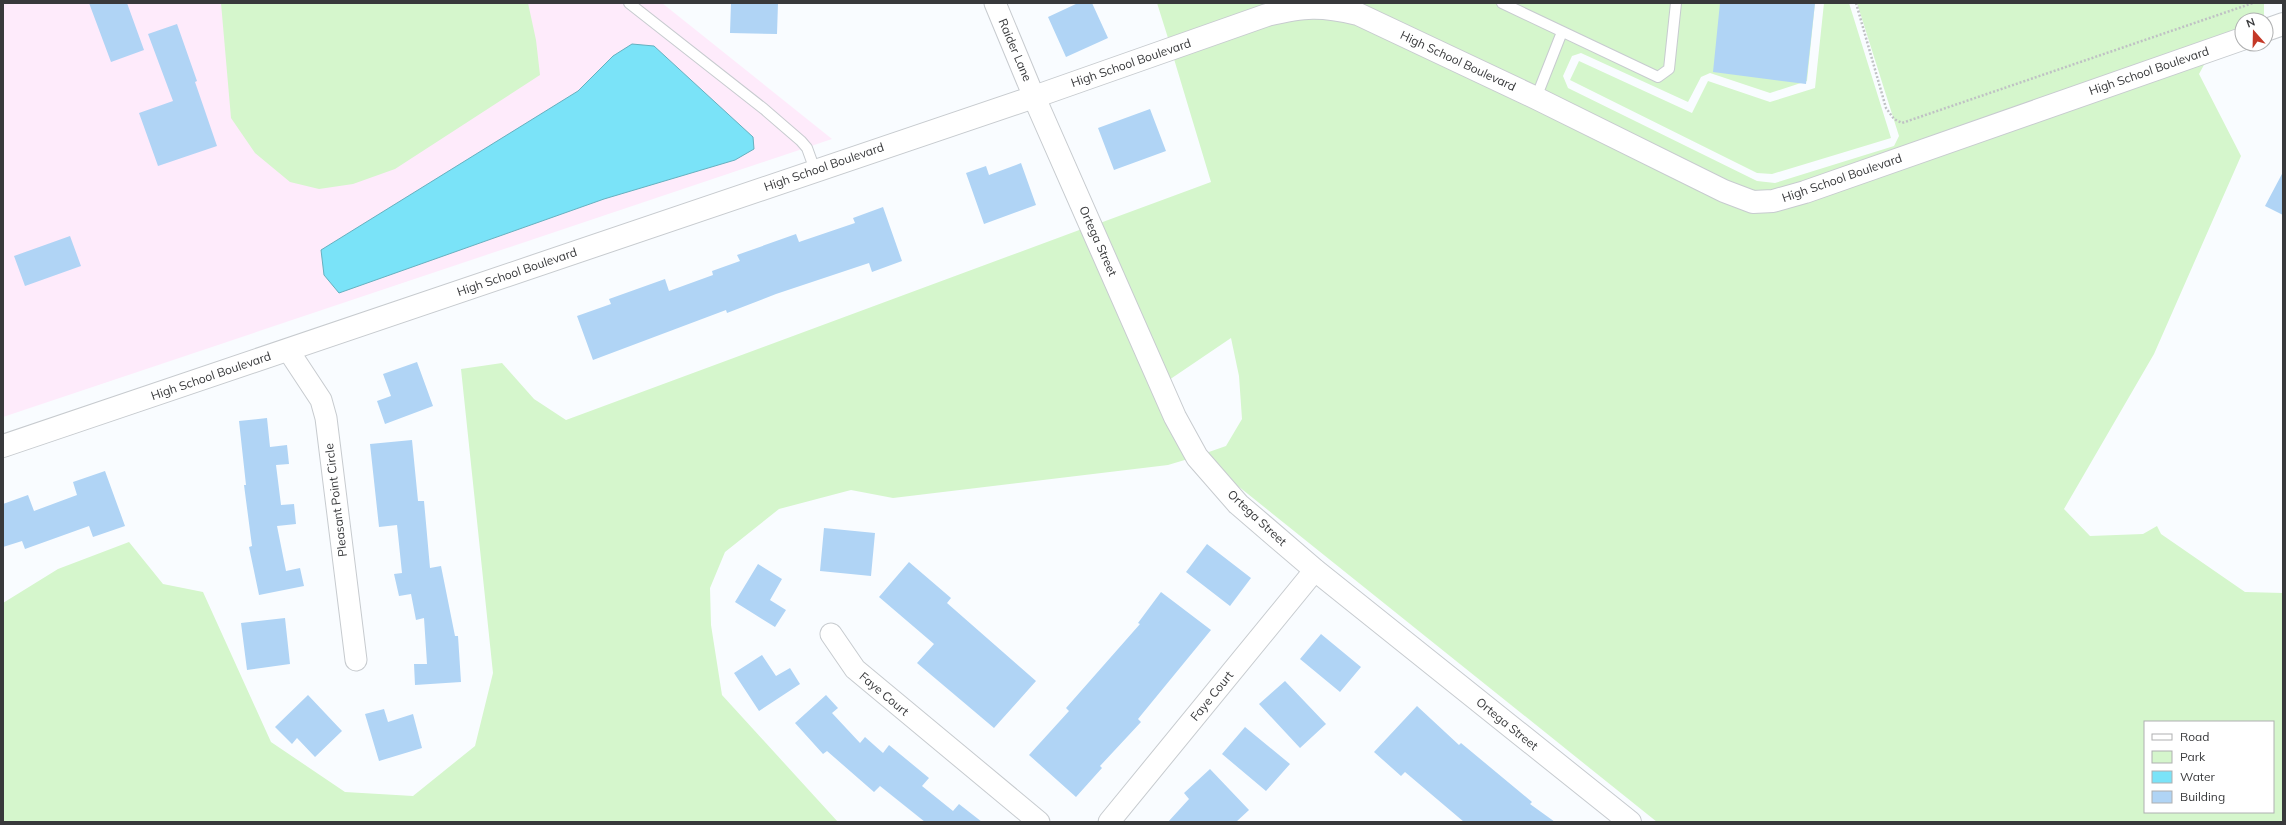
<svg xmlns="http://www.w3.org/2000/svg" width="2286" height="825" viewBox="0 0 2286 825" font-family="Mulish,sans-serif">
<rect width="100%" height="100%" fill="#f9fcff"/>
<!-- education -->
<path fill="#feebfb" d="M3,3H662L832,139L3,417Z"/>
<!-- green -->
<path fill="#d5f6cc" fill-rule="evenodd" d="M221,3H528L536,40L540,75L395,169L353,184L319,189L290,182L255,153L231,118Z
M1157,3H1270L1168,38Z
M1354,3H1815L1807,81L1770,93L1710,73L1701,77L1688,102L1581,53L1572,56L1563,76L1568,88L1757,181L1775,183L1894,146L1899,136L1857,3H2264V20H2242V28L1802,181L1771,191H1754L1727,181Z
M1824,3H1849L1891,138L1772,174L1757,173L1570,80L1579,61L1692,113L1708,81L1770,102L1815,88Z
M1327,17L1356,24L1752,212L2205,63L2199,74L2241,156L2154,354L2064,509L2090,536L2143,534L2157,526L2161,534L2245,592L2283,593V822H1657L1228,478L1206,453L1226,446L1242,419L1239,376L1231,338L1169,380L1100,223L1211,182L1174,59L1276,23L1298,18ZM2145,722H2273V812H2145Z
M1082,229L1188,459L1168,465L893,498L851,490L779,509L725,552L710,588L711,625L722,695L838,822H3V603L58,569L129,542L163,584L203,592L271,742L345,792L413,796L475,746L493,673L461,369L502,363L534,399L566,420Z"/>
<!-- water -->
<path fill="#7ae3f8" stroke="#66b0bf" d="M632,44L654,46L753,137L754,149L735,160L604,199L339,293L324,275L321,250L578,91L613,56Z"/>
<!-- building -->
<path fill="#b0d4f5" d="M89,3H127L144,50L111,62Z
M731,3H778L777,34L730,33Z
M1078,3H1092L1108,38L1066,57L1048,17Z
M1720,3H1815L1806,84L1713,72Z
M177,24L197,81L195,82L217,146L158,166L139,113L173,101L148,34Z
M1150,109L1166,151L1114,170L1098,128Z
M1021,163L1036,205L984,224L966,173L986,166L989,175Z
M2283,172V215L2265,206Z
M883,207L902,261L872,272L869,263L776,294L727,313L726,310L593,360L577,316L611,304L609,299L665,279L669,291L713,275L712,271L740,261L737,255L796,234L799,242L855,223L853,218Z
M70,236L81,266L25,286L14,256Z
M417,362L433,406L385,424L377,401L391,396L383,374Z
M267,418L270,447L287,445L289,464L276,465L281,505L294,504L296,524L277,526L286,571L300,568L304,586L259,595L249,547L252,546L244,485H246L239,421Z
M412,440L418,501H424L430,568L441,566L455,636H458L461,682L415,685L414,664H427L424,618L416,620L411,594L399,596L394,574L402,573L397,525L379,527L370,444Z
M105,471L125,526L93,537L89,526L25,549L22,541L3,547V504L28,495L34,511L77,495L73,482Z
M824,528L875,533L871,576L820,571Z
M1207,544L1251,578L1230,606L1186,572Z
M909,562L951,598L947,603L1036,681L994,728L917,663L934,644L879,597Z
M758,564L782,579L770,600L786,610L775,627L735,602Z
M1161,592L1211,630L1138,719L1141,722L1100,766L1102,768L1076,797L1029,755L1069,711L1066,708L1140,624L1138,623Z
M285,618L290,664L247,670L241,623Z
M1321,634L1361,667L1340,692L1300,659Z
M762,655L776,676L790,668L800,684L759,711L734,673Z
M1285,681L1326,724L1300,748L1259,704Z
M308,695L342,731L315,757L297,738L292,744L275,727Z
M826,695L838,708L832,713L860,743L865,737L883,753L889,745L929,778L922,786L953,811L959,804L982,822H925L880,786L874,792L827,751L823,754L795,723Z
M1417,706L1459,745L1461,743L1532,802L1530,804L1555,822H1464L1405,772L1401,776L1374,752Z
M384,709L388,722L413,714L422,748L379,761L365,714Z
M1245,727L1290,764L1266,791L1222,754Z
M1210,769L1249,810L1236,822H1168L1189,799L1184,793Z"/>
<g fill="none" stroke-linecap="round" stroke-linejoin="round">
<defs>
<path id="service" d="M629,3L764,109L801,141L807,148L815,170
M1502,3L1658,77L1669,69L1676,3
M1536,98L1562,32"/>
<path id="minor" d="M995,3L1034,97
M288,350L321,400L326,418L356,660
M831,634L855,669L1039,822
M1109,822L1315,570"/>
<path id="tertiary" d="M2266,30L2283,24
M1034,97L1175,417L1197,457L1238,504L1315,570L1630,822
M3,446L1034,97L1267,15C1305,6 1320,5 1358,14L1536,98L1724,191L1753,202L1773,201L1805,192L2242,39"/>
</defs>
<!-- service casing -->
<use href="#service" stroke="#c7cbcf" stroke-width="12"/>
<!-- minor casing -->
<use href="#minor" stroke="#c7cbcf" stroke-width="23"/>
<!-- tertiary casing -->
<use href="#tertiary" stroke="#c7cbcf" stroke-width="24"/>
<!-- path -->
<path stroke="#bfc1c4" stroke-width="2.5" stroke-dasharray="2 2" stroke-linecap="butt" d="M1856,3L1886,108L1894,119L1902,123L2253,3"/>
<!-- service -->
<use href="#service" stroke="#fff" stroke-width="10"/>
<!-- minor -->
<use href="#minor" stroke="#fff" stroke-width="21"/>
<!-- tertiary -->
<use href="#tertiary" stroke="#fff" stroke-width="22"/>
</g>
<g text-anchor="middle" stroke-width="3" stroke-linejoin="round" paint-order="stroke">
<!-- street labels -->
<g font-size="12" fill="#38393b" stroke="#fff">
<text transform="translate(1015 50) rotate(67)" y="4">Raider Lane</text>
<text transform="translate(1458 61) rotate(25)" y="4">High School Boulevard</text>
<text transform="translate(1131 63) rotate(-19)" y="4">High School Boulevard</text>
<text transform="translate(2149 71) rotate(-19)" y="4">High School Boulevard</text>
<text transform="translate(824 167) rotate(-19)" y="4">High School Boulevard</text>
<text transform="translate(1842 178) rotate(-19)" y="4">High School Boulevard</text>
<text transform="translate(1098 241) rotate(66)" y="4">Ortega Street</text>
<text transform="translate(517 272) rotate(-19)" y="4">High School Boulevard</text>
<text transform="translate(211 376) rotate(-19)" y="4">High School Boulevard</text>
<text transform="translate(336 500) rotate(-97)" y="4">Pleasant Point Circle</text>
<text transform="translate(1257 518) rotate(43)" y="4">Ortega Street</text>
<text transform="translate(884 694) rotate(40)" y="4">Faye Court</text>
<text transform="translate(1212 696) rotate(-51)" y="4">Faye Court</text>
<text transform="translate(1507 724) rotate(39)" y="4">Ortega Street</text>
</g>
</g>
<!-- border -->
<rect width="2286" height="825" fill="none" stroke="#38393b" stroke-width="8"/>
<!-- legend -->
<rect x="2144" y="721" width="130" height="92" fill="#ffffff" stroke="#afb0b1"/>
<rect x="2152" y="734" width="20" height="6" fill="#ffffff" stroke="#afb0b1"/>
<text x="2180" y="741" font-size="12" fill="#38393b">Road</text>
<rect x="2152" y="751" width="20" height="12" fill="#d5f6cc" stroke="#afb0b1"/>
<text x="2180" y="761" font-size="12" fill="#38393b">Park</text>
<rect x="2152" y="771" width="20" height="12" fill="#7ae3f8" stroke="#afb0b1"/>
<text x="2180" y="781" font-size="12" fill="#38393b">Water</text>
<rect x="2152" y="791" width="20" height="12" fill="#b0d4f5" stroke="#afb0b1"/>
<text x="2180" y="801" font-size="12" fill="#38393b">Building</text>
<!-- north arrow -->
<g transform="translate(2254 32) rotate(340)"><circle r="19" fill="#ffffff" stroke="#afb0b1"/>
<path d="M0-3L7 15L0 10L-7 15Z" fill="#c43827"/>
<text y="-6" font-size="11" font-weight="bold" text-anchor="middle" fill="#38393b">N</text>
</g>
</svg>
